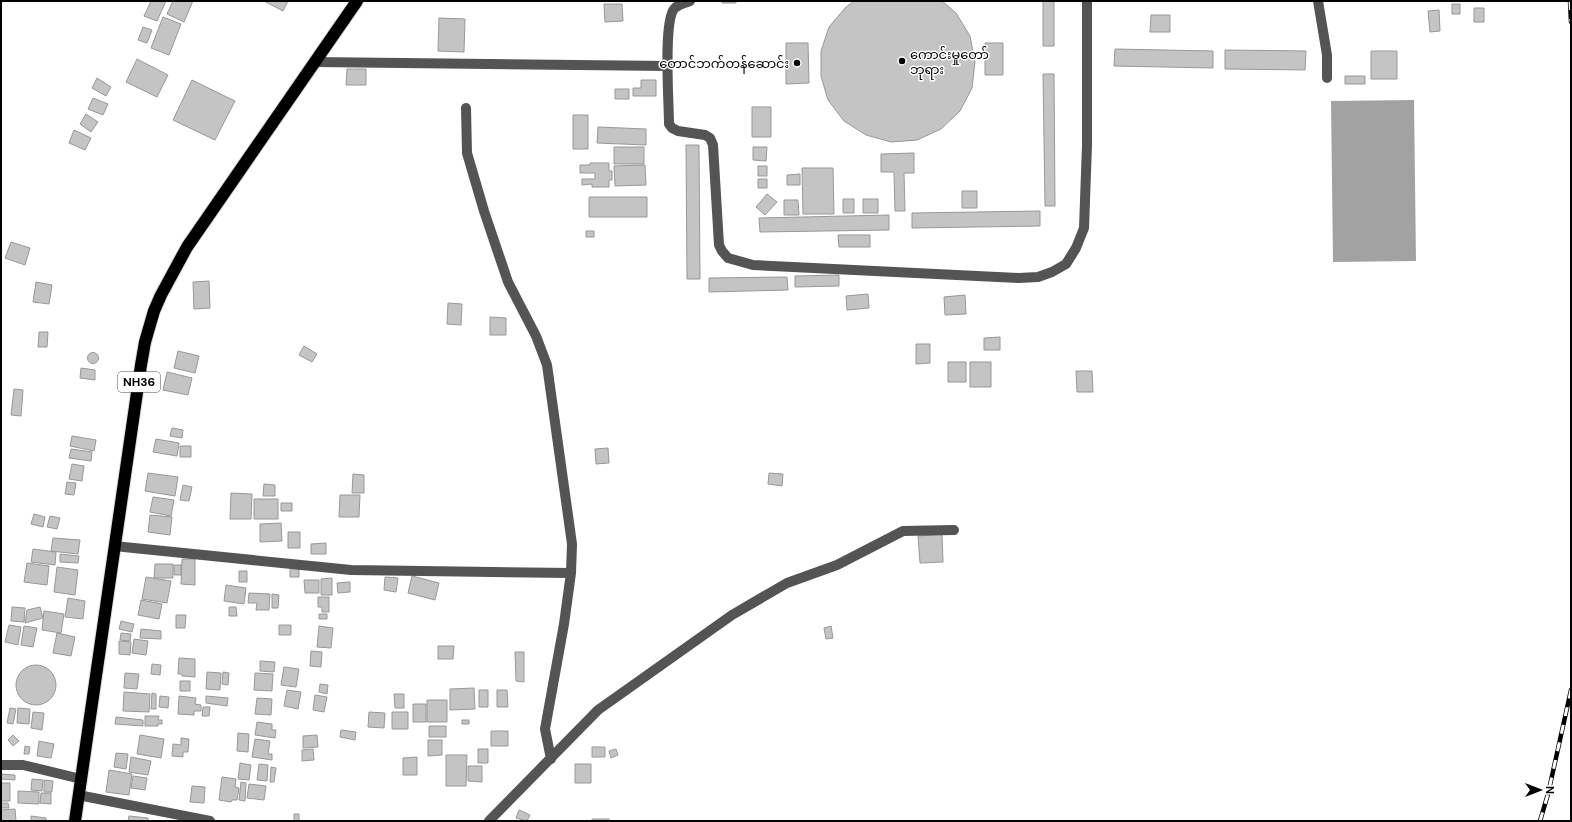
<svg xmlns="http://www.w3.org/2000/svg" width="1572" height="822" viewBox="0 0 1572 822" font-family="'DM Sans','Noto Sans Myanmar',sans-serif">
<rect width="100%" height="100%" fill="#fff"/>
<!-- water -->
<path fill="#a2a2a2" d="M1414,100L1416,261L1333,262L1331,101Z"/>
<!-- building -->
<path fill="#c4c4c4" stroke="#989898" d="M151,1H166L157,21L144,16Z
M173,1H193L184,22L167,14Z
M264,1H288L283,11Z
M722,1H736V3H722Z
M854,1H942L956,13L970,36L975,62L972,88L960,111L941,129L917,140L891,142L866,135L844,121L828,100L821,76V51L829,27L845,8Z
M1043,1H1054V46H1043Z
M604,4H622L623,21L605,22Z
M1452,4H1460V14H1452Z
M1474,8H1484V22H1474Z
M1439,10L1440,31L1430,32L1428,11Z
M1151,15H1170V32H1150Z
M163,17L181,24L169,55L151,48Z
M439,18L465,19L464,52L438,51Z
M143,27L152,30L147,43L138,40Z
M786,43H808L809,83L786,84Z
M985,43H1003V75H985Z
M1115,49L1213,51V68L1114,66Z
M1225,50L1306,51L1305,70L1225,69Z
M1371,51H1397V79H1371Z
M137,59L168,75L157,97L126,82Z
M347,69H366V85H346Z
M1043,74H1054L1055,206H1045Z
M1345,76H1365V84H1345Z
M97,78L111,87L106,96L92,88Z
M192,80L235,101L215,140L173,120Z
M641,80H656V96H633V88H641Z
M615,89H629V99H615Z
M93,98L108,104L103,115L88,109Z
M752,107H771V137H752Z
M86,114L98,122L91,132L80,124Z
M573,115H588V149H573Z
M598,127L646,129V145L597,143Z
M74,130L91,138L85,150L69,143Z
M686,145H699L700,279H687Z
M614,147H644V164H614Z
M753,147H767L766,161L753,160Z
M914,153V173H904L905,211H895L894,172H881V154Z
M590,163H609V171H612V180H609V187H592V184L582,185V179H595V173H580V165H590Z
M645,165L646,185L615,186L614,166Z
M758,166H767V176H758Z
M802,168H833L834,214H803Z
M800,174V185H787V175Z
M758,179H767V188H758Z
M962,191H977V208H962Z
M767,194L777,202L765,215L756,207Z
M589,197H647V217H589Z
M843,199H854V213H843Z
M863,199H878V213H863Z
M784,200H798L799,215H784Z
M1040,211V226L912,228V213Z
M889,215V230L760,232L759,218Z
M586,231H594V237H586Z
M838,235H870V247H839Z
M11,242L30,248L25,265L5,258Z
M839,275V286L795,287V276Z
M787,277L788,290L709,292V278Z
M209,281L210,308L194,309L193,282Z
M36,282L52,285L49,304L33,302Z
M868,294L869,308L847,310L846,296Z
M965,295L966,314L945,315L944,297Z
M448,303L462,304L461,325L447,324Z
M490,317L506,318V335H490Z
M39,332H48L47,347H38Z
M1000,337V350H984V338Z
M916,344H930V363L916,364Z
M304,346L317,354L312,362L299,355Z
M178,351L199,356L195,373L174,368Z
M87.5 358a5.5 5.5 0 1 1 11 0a5.5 5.5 0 1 1-11 0Z
M948,362H966V382H948Z
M970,362H991V387H970Z
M81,368L95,370V380L80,378Z
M1076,371H1092L1093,392H1077Z
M167,372L192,378L188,395L163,390Z
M14,389L23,390L21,416L11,415Z
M172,428L183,430L182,438L170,436Z
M72,436L96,440L94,451L70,446Z
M156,439L179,443L177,456L153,452Z
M180,446H191V457H180Z
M608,448L609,463L596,464L595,449Z
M71,449L92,452L91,461L69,458Z
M72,464L84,466L82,481L69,479Z
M148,473L178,477L175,496L145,491Z
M769,473L783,474L782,486L768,484Z
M353,474L364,475V493H352Z
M67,482L76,483L74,495L65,494Z
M264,484L275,485V496H263Z
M183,485L192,487L189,501L180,500Z
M231,493L252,494L251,519H230Z
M340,495H360L359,517H339Z
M153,497L174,500L171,516L150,512Z
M254,499H278V519H254Z
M281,503H292V511H281Z
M34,514L45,517L43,527L31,524Z
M150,515L172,517L170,535L148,532Z
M50,516L60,518L57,529L47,527Z
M281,523L282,541L260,542V524Z
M288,532H300V548H288Z
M942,534L943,562L920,563L918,536Z
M53,538L80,540L78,554L51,551Z
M326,543V554H311V544Z
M33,549L56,552L55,565L31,562Z
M60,554L79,556L78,563L60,562Z
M182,559H195V585L181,584Z
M27,563L49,566L47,585L24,582Z
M155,564H173V578H154Z
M174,565H181V575H174Z
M57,567L78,570L75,595L54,592Z
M290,568L299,569V577H290Z
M239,571H247V582H239Z
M412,576L439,583L435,600L408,593Z
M146,577L171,581L167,603L142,599Z
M385,577L398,578L396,592L384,590Z
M332,578V595H321V579Z
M304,580H319V593H305Z
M350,582V592L338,593L337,583Z
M226,585L246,588L244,604L224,601Z
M249,593L270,594L269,610H256L257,603H248Z
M272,594L279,595L278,608H272Z
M318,597H329V612H322V607H318Z
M68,598L85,601L83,619L65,617Z
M141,600L162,604L159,619L138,615Z
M12,607L25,608L24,622L11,621Z
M40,607L43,618L25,623L27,610Z
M229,607H236L237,616H229Z
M44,611L64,614L61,633L42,630Z
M319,614H327V619H319Z
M176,615H186L185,628H176Z
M121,621L134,624L132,632L119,629Z
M9,625L21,627L18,645L5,642Z
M279,625H291V635H279Z
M24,626L37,628L33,647L21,645Z
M319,626L333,628L331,648L317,647Z
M831,626L833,638L826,639L824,628Z
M141,629L161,631V639L140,638Z
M57,633L75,637L71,656L53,653Z
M121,633L131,634L130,641L120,640Z
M134,639L148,641L146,655L132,653Z
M119,641L131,642L130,655L119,654Z
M438,646H454L453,659H438Z
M311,651L322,652L321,667L310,666Z
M515,652H524V682L516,681Z
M179,658L195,659V677L182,676V674H178Z
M260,661L275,662L274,672L260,671Z
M152,664L161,665L160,675L151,674Z
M16 685a20 20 0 1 1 40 0a20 20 0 1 1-40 0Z
M284,667L299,669L296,687L281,685Z
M207,672L221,673L220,690L206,689Z
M223,672L229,673L228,685L222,684Z
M125,673L139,674L137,689L124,688Z
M255,673L273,674L272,691L254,690Z
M180,681H190V691H180Z
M320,684L328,685L327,694L319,692Z
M474,688L475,709L450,710V689Z
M287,690L301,692L298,709L284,706Z
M479,690H488V707H479Z
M497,690H507L508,707H497Z
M124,692L150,694L149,712L123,711Z
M152,693L156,694V709H151Z
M394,694H404V708H395Z
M315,695L327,697L324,712L313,710Z
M160,696L169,697L168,708L159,707Z
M179,696L196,698L195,704L201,705V711H194V715L178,714Z
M206,696L228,698L227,706L206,703Z
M257,698L272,699L271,715L255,714Z
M427,700H447V722H427Z
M413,704H426V722H413Z
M203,707H210L209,716H202Z
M10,708L16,709L13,724L7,723Z
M18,708L30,709L29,724L17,723Z
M33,712L44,713L42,730L31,728Z
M369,712L385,713L384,728L368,727Z
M392,712H408V729H392Z
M145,716H159L158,720H162V724H158V726H145Z
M116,717L143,720V726L115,724Z
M462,720H469V724H462Z
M257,722L272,724V730H276L275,738L255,735Z
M429,726H446V737H429Z
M341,730L356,732L355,740L340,737Z
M491,731H508V746H491Z
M238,733L249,734L248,752L237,751Z
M13,735L19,741L13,746L8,740Z
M140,735L164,739L161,758L137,754Z
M317,735L318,747L303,748V736Z
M181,738L189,739L188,752H183V757L172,756L173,744L181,745Z
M255,739L270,741L268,754H272V760L252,757Z
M428,740H442V755L428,756Z
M39,741L54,744L51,758L37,756Z
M25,746L30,747L29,754H24Z
M592,747H605V757H592Z
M313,749L314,760L302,761V750Z
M478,749H488V763H478Z
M616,749L618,755L611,758L609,751Z
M116,753L128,754L126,769L114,767Z
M446,755H467L466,786H446Z
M131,757L151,761L148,775L129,772Z
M417,757V775H403V758Z
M240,763L251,765L249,780L238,779Z
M259,764L268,765L267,781L257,780Z
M575,764H591V783H575Z
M468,766H482V782L468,781Z
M271,767L276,768L274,782H270Z
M109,770L132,774L129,795L106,792Z
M1,774L15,775V780L1,779Z
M133,776L147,778L145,790L131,788Z
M222,777L236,779L235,787L239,788L237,800H232L231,802L219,800Z
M32,779L43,780L42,791L31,790Z
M44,780L53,781L52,792H44Z
M241,782L246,783L245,801L239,800Z
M1,783H10V801H1Z
M249,784L266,786L264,800L247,798Z
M192,786L205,787L204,803L190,802Z
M18,791L39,792V804L18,803Z
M41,793H51V804L40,803Z
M1,803H8L9,808H1Z
M15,809L16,821H1V810Z
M519,810L530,815L527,821L516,818Z
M294,814H299V821H294Z
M31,816L46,818V821H31Z
M129,816L148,818V821H128Z
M592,819H609V821H592Z"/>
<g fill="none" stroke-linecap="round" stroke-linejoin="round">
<defs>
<path id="highway" d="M75,821L141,365L145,342L154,311L161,295L187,247L357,1"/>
</defs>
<!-- highway casing -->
<use href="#highway" stroke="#dbdbdb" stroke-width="14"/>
<!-- minor -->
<path stroke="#545454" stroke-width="10" d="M690,1C685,3 678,4 674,9C663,23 669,102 669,124L672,128L678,131L705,135L710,138L713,145L719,245L722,251L728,258L753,265L1019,278L1038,277L1052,272L1066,264L1076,248L1084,228L1087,145V1
M1318,1L1327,55V78
M315,62L668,66
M466,108L467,153L484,211L508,282L536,336L547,365L572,544L571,573L564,624L545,729L551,759
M114,546L351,570L571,573
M1,765H23L81,779
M78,795L210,821
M489,821L598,710L732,615L787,583L837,565L903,531L954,530"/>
<!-- highway -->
<use href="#highway" stroke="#000" stroke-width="12"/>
<defs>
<path id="rail" d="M1570,1L1571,22
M1540,821L1548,794L1571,690"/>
</defs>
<!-- rail casing -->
<use href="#rail" stroke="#000" stroke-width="4.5"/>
<!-- rail -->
<use href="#rail" stroke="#fff" stroke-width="3" stroke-dasharray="9" stroke-linecap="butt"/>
</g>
<!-- markers -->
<g fill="#000" stroke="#fff" stroke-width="1.5">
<circle cx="902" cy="61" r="4"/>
<circle cx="797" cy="63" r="4"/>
</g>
<g text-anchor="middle" stroke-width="3" stroke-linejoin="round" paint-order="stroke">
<!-- shield labels -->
<rect fill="#fff" stroke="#4c4c4c" stroke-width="1" x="118" y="372" width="42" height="20" rx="3"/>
<g font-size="12" font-weight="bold" fill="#000">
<text x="139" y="386">NH36</text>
</g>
<!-- poi labels -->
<g font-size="13" fill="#000" stroke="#fff" text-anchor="start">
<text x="910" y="59">ကောင်းမှုတော်<tspan x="910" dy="15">ဘုရား</tspan></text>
<text x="789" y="68" text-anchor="end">တောင်ဘက်တန်ဆောင်း</text>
</g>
</g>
<!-- border -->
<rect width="1572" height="822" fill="none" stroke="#000000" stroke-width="4"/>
<!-- north arrow -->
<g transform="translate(1540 790) rotate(90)" stroke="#ffffff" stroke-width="3" paint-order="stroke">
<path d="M0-3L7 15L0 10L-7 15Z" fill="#000000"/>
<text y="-6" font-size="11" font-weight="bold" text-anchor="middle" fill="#000000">N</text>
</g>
</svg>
